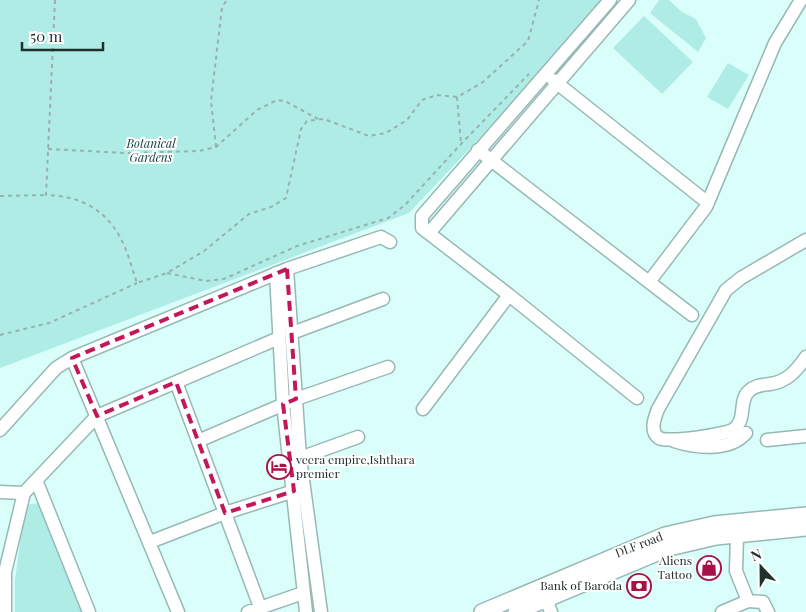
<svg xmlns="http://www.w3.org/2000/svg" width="806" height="612" viewBox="0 0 806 612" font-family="'Playfair Display',serif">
<rect width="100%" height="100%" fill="#dafefa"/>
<!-- green -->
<path fill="#b0ece6" d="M0,0H601L544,70L409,213L0,368Z
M659,0H669L682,12L696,19L706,38L698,52L650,13Z
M644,16L693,62L662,94L613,48Z
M728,63L749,75L728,109L707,97Z
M39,503L84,612H15V580L25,505Z"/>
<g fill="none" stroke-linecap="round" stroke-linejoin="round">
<defs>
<path id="minor" d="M553,80L708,203
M478,150L649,282L706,207L775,43L801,0
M429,233L629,0
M806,240L741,278L726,290L658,409C655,417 649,431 659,438C666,443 726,435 734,429C747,419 738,401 749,391C755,385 763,385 770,384C787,382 797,370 806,357
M287,269L300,458L321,612
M276,273L283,404L306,612
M649,282L692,315
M509,295L422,228V216L610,0
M292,333L383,299
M72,358L178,612
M176,382L260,607
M423,409L509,295L637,398
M0,430L56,368L72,358L287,269L381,237L390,242
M767,440L806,436
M198,441L296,399L388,367
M674,441C695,448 730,452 746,433
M300,458L358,437
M36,480L89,612
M0,492L24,493
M737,535L736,571L748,601
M150,542L225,513L294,491
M546,599L551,612
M5,612V572L24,493L97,416L279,338
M248,612L303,593
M722,612L748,601L763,602L768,612"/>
<path id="major" d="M482,612L665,535L714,524L806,515
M516,612L669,548L716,537L806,528"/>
</defs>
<!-- minor casing -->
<use href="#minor" stroke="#96b9b5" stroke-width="15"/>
<!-- major casing -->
<use href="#major" stroke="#96b9b5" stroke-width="18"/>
<!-- path -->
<path stroke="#96b2af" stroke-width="2" stroke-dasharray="4 4" stroke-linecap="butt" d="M55,0L46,195C79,196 105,208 121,239C128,252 132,269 137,283L167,273L204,251L249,214L271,207L286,198L301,129L307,121L324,119L369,136L386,133L407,120L422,100L437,95L457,97L483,82L528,41L539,0
M457,97L461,144
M216,147L211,101L222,7L227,0
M48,149L125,153L199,151L216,147L257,110L277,100L285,101L318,119
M0,196L46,195
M167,273L206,281L224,279L297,246L388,218L405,205L461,144L529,74
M0,335L49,323L137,283"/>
<!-- minor -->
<use href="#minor" stroke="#fff" stroke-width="12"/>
<!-- major -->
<use href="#major" stroke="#fff" stroke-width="15"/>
</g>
<!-- marked area -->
<path fill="none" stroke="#c2185b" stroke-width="4" stroke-dasharray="10 6" stroke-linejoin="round" d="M287,269L296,399L283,404L294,491L225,513L176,382L97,416L72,358Z"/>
<!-- icons -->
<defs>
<symbol id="hotel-ring" viewBox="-11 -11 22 22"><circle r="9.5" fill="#fff" stroke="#a71246" stroke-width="1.5"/><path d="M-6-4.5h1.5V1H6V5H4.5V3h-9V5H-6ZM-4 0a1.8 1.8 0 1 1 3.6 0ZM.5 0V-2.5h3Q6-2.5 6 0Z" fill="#a71246"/></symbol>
<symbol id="shop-ring" viewBox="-11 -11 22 22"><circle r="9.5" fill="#fff" stroke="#a71246" stroke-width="1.5"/><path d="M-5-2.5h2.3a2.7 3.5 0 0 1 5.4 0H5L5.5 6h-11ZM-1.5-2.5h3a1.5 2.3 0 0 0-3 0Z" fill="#a71246"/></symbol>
<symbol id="bank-ring" viewBox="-11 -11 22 22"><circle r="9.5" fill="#fff" stroke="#a71246" stroke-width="1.5"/><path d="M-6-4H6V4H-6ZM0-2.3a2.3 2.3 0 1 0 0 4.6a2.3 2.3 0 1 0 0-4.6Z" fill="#a71246"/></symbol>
</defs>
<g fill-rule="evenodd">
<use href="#hotel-ring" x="265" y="453" width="28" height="28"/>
<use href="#shop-ring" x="695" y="554" width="28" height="28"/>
<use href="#bank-ring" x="625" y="572" width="28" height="28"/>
</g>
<g text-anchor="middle" stroke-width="4" stroke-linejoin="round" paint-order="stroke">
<!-- park labels -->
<g font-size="12" font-style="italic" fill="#0e3d3a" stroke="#fff">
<text x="151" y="148">Botanical<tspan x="151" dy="14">Gardens</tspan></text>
</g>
<!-- poi labels -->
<g font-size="12" fill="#212f2d" stroke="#fff" text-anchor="end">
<text x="296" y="464" text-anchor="start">veera empire,Ishthara<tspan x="296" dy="14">premier</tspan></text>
<text x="692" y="565">Aliens<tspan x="692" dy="14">Tattoo</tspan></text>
<text x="622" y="590">Bank of Baroda</text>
</g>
<!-- street labels -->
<g font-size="12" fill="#212f2d" stroke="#fff">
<text transform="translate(639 545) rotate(-21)" y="4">DLF road</text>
</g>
</g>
<!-- north arrow -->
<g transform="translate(761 567) rotate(338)" stroke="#ffffff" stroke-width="4" paint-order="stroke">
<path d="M0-4L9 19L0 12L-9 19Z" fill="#212f2d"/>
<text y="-8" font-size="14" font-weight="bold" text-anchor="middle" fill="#212f2d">N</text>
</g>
<!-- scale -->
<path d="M22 42v8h81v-8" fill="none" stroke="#212f2d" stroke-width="2.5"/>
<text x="30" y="42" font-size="15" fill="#212f2d" stroke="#ffffff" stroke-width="4" paint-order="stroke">50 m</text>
</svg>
